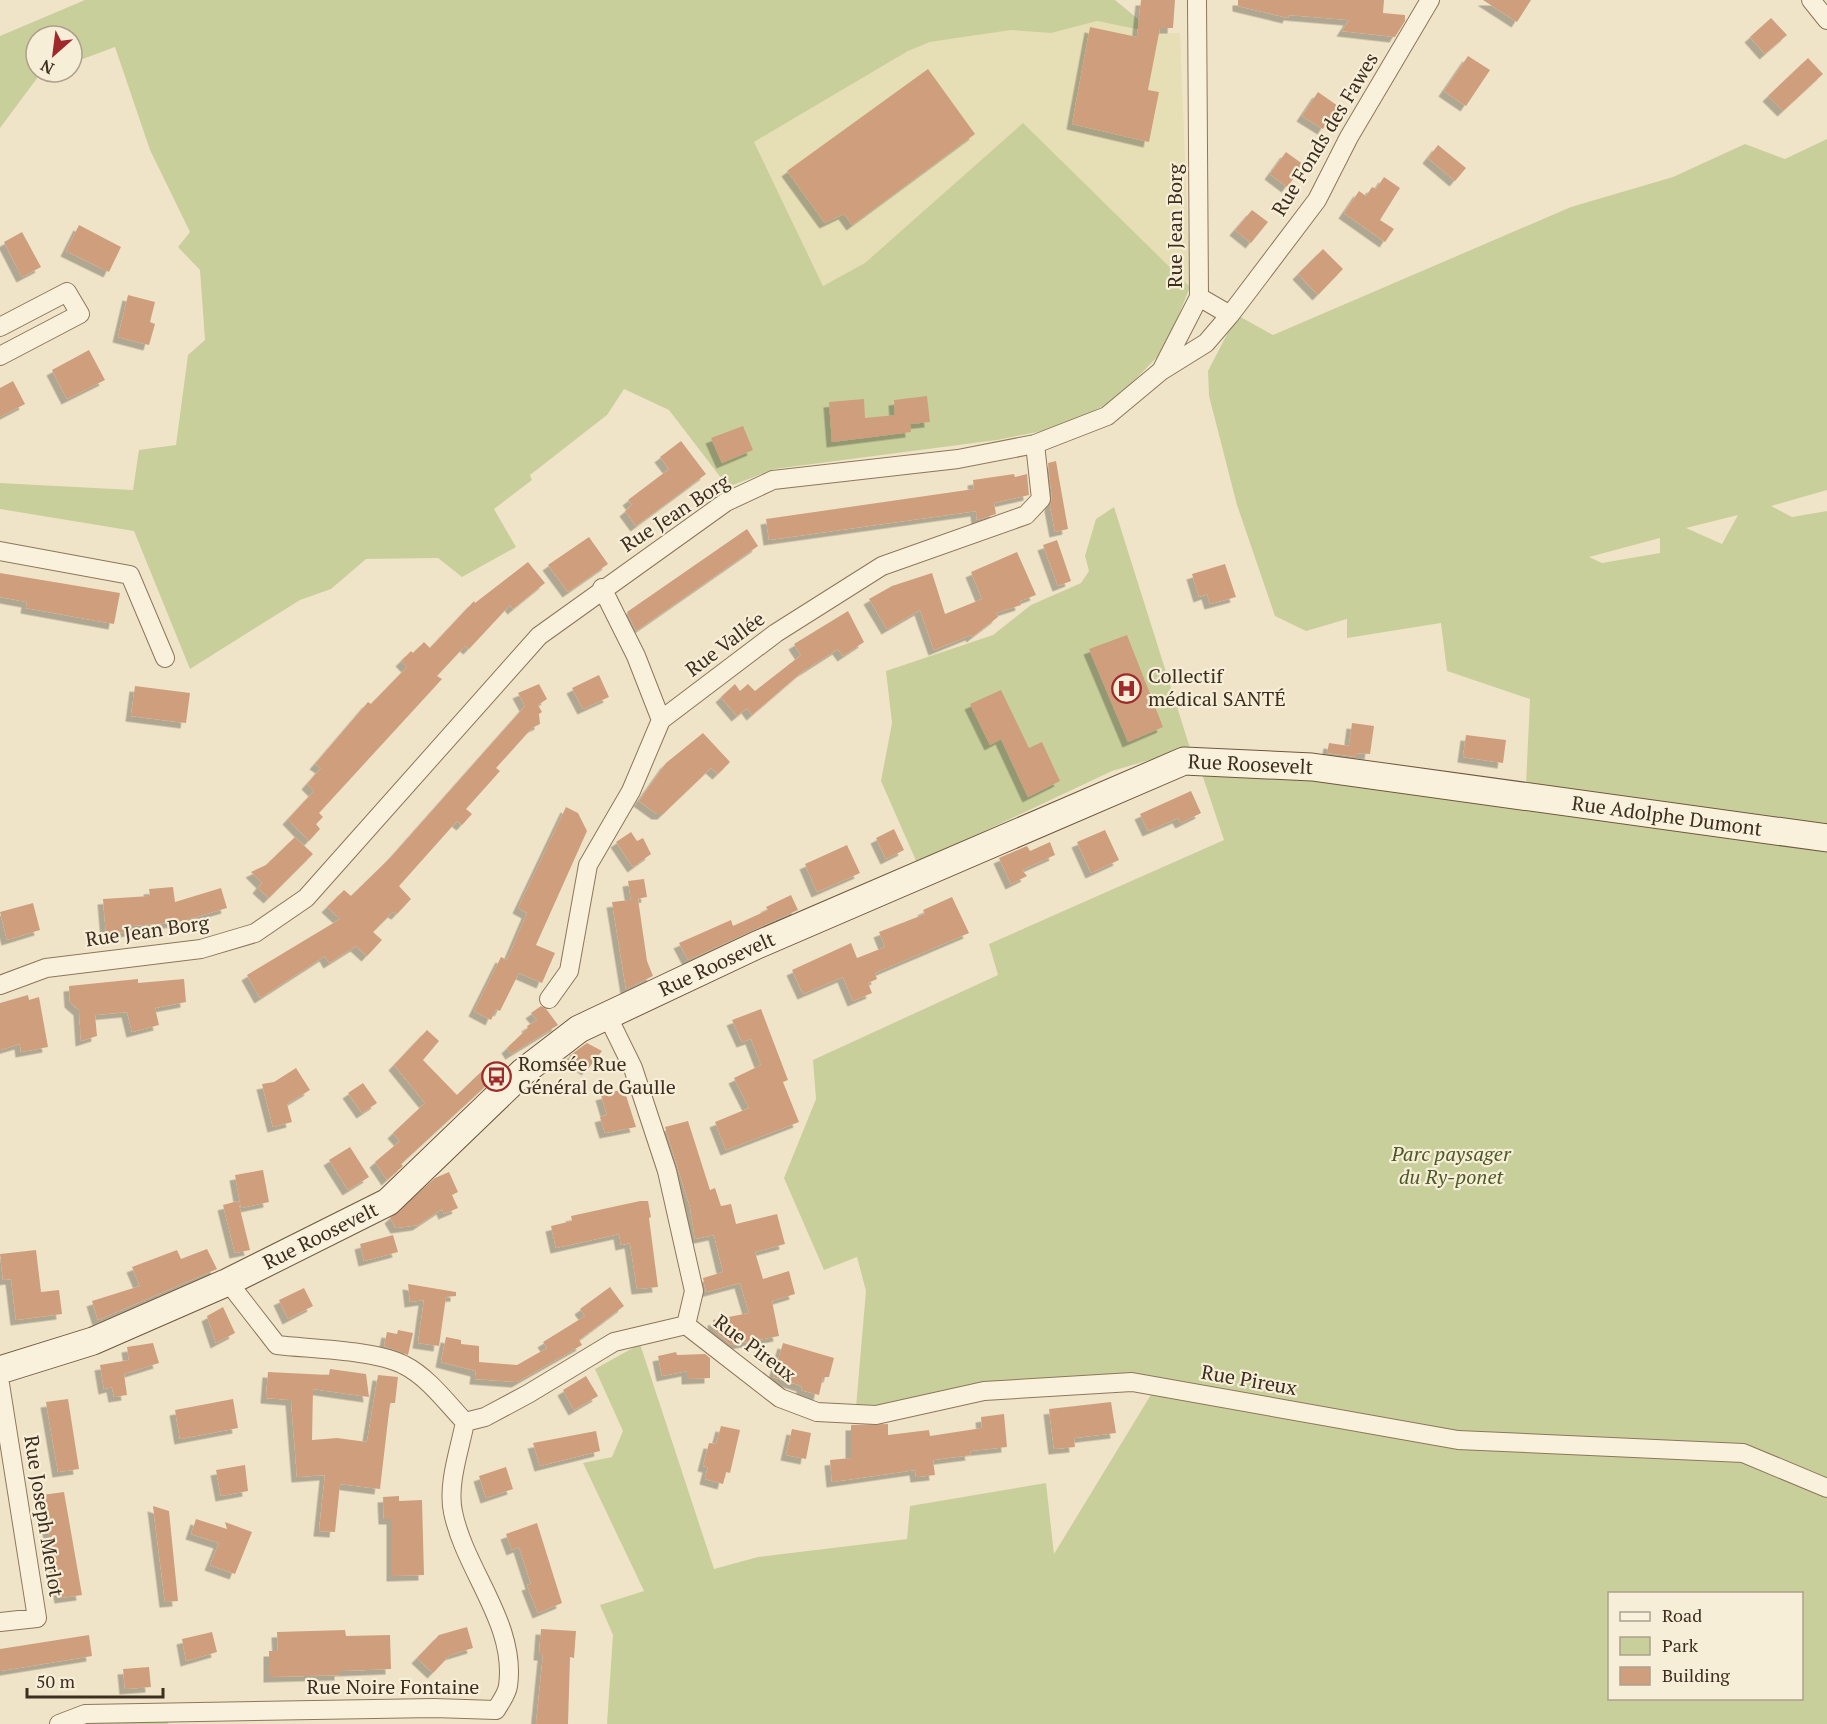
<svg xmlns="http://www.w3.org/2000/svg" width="1827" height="1724" viewBox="0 0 1827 1724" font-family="'PT Serif',serif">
<defs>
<filter id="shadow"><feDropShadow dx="-5.5" dy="5.5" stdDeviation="0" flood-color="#0004"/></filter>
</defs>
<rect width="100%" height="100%" fill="#f0e4c8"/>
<!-- farmland -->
<path fill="#e6deb5" d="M1096,21L1155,33H1180L1190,287L1023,124L865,264L823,286L754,142L908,51L930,42L1011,30L1051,33Z"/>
<!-- green -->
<path fill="#c9cf9b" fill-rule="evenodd" d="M85,0H1115L1155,33L1097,21L1051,33L1011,30L930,42L908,51L754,142L823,286L865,263L1023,123L1190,287L1165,349L1114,401L1057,428L997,440L774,469L728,487L669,410L624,389L607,415L530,475L532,480L494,509L516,547L462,577L438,558L366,559L331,589L300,600L190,669L134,531L0,509V483L133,490L139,450L176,445L188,355L205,340L200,270L178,247L190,232L150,150L115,47L72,63V36H36V72H50L38,77L0,128V36Z
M1827,139V490L1771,506L1792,517L1827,511V827L1526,785L1530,699L1447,671L1441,623L1347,638V619L1306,631L1275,616L1237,505L1209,396L1208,371L1237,315L1273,335L1571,207L1673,177L1745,144L1785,159ZM1738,515L1722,544L1686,528ZM1660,538V553L1602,563L1589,557Z
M1114,507L1190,748L1112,771L917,863L881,781L892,723L886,671L993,635L1031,605L1081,583L1089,571L1085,556L1096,519Z
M1184,761L1827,846V1724H607L613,1635L600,1605L644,1591L583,1463L612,1457L623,1431L595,1369L640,1344L714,1569L758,1557L907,1539L910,1506L1046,1483L1054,1554L1152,1393L1132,1382L984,1391L876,1415L856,1407L866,1291L857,1257L824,1270L784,1178L816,1099L813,1060L998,975L989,944L1224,840L1202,774ZM1610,1594H1802V1698H1610Z
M85,1714L168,1722V1724H66Z"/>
<!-- building -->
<path fill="#cf9f7d" filter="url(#shadow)" d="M1141,0H1175L1173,28H1160L1148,90L1159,92L1149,142L1072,124L1090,27L1137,37Z
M1238,0H1384L1383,13L1405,15V21L1395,37L1342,31L1349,20L1289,15L1288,18L1238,6Z
M1483,0H1531L1517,22Z
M1771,18L1787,35L1765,54L1750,37Z
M1468,56L1490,70L1466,106L1444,91Z
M1808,58L1823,74L1783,111L1768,96Z
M928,69L975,134L852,225L844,214L825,223L787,171Z
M1318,92L1338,106L1323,129L1302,116Z
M1438,145L1466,168L1455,181L1428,158Z
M1286,152L1304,165L1287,187L1270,174Z
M1384,177L1400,188L1380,220L1394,229L1385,242L1344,213L1359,191L1366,196L1372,187L1376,189Z
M1252,210L1268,222L1251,243L1235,230Z
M79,225L121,247L109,272L66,251Z
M22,232L41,267L22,277L4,242Z
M1323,249L1343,269L1318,295L1298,274Z
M128,295L155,302L150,322L155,324L149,345L118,337Z
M89,350L105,380L67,399L52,370Z
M13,381L25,404L0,417V388Z
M927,396L930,422L910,424L911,432L832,442L829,402L864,399L865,418L895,415L894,400Z
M743,426L753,450L722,463L711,438Z
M681,441L706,474L636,526L625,511L632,505L628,500L669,469L660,457Z
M1056,461L1068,529L1055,532L1050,506L1052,498L1048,463Z
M1014,474L1015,477L1027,474L1029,495L994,503L996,514L977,520L976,511L769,540L766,519L974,489L973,480Z
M747,529L758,546L636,631L627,612Z
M589,537L608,564L568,592L548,565Z
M1057,540L1071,581L1058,586L1043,545Z
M1017,552L1036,595L1020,601L1021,605L996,613L998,617L972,637L971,635L934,650L920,610L887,629L869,599L892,586L932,573L945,614L982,599L971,572Z
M528,562L545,583L513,609L510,605L469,649L465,646L437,676L442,679L319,813L323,817L316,824L320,829L309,841L288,819L314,791L307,784L321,768L315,764L368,702L371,704L407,667L401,661L411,651L413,653L424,642L430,648L474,601L475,603Z
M1225,564L1236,597L1210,604L1207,594L1199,597L1192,574Z
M0,573L120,593L114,624L26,608L27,602L0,597Z
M848,611L864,642L843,656L838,649L802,672L752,715L747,708L737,716L721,697L735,684L740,691L748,684L755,691L801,655L794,644Z
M1127,635L1163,727L1128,742L1089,649Z
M599,675L609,697L583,709L572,688Z
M539,684L547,699L538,705L542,712L539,714L540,724L532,728L496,768L500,771L466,809L472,814L462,825L457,821L399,886L411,899L397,914L393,912L373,932L382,940L367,956L356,946L329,963L325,956L260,998L247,975L340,919L327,907L344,890L351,896L391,857L525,706L518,693Z
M135,686L190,693L186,723L131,716Z
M1001,690L1029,748L1042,742L1060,781L1028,797L1001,739L990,745L970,704Z
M1352,723L1374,726L1370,754L1357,753V757L1327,753L1329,743L1349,746Z
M703,733L730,762L718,774L711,768L663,814H657L639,801L666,763Z
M1466,735L1506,740L1503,763L1463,757Z
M1191,791L1201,813L1181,823L1178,818L1148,831L1140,814Z
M566,807L578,813L587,831L536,945L555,953L542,983L519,973L500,1011L496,1009L491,1020L474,1011L501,957L507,960L527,913L518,908Z
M894,829L904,850L886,859L876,838Z
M1105,830L1119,860L1091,873L1077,842Z
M631,832L637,841L643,838L651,854L633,867L616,842Z
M295,837L313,854L269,898L258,888L262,883L251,872L266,865Z
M1050,842L1055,855L1022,870L1027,876L1011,884L999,858L1027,846L1030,851Z
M847,845L860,873L817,892L805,864Z
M644,879L647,897L631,900L628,881Z
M173,887L175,902L221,888L227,908L179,922L131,926L132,931L106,934L103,899L150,896L149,889Z
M791,895L798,910L688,960L679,943L731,920L733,926L768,910L766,907Z
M952,897L969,933L875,973L877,979L868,983L872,993L853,1001L843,977L803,994L792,970L851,943L857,958L885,947L879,932L925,914L923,910Z
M638,899L647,961L653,976L626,989L612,902Z
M33,903L40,930L7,940L0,912Z
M138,979V983L184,979L186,1002L155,1008L159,1025L132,1032L127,1012L95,1015L97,1036L81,1041L79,1010L70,1002L69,986Z
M28,995L29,1000L39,997L48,1047L21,1052L20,1044L0,1050V1003Z
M541,1006L547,1010L558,1025L511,1054L507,1048L528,1028L527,1026L537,1020L531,1013Z
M761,1009L788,1080L783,1082L799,1122L726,1150L715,1122L749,1108L734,1078L761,1065L751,1039L742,1042L732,1020Z
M427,1030L439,1041L423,1060L457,1095L483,1070L492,1080L401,1164L403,1166L387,1180L375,1162L400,1141L393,1133L425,1103L394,1065Z
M587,1043L602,1051L587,1070L569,1056Z
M296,1068L310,1090L287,1104L292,1122L273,1127L262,1084L274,1082Z
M363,1083L377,1103L362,1113L348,1093Z
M624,1089L636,1127L605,1133L600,1117L607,1115L601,1095Z
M688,1121L710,1190L715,1188L721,1206L731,1204L736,1224L777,1214L785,1244L755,1252L763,1279L789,1271L795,1294L772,1301L779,1336L731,1345L714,1330L713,1320L749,1313L740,1283L706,1292L703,1278L723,1272L714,1235L695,1239L690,1207L665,1127Z
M350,1147L369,1177L348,1190L329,1160Z
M263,1170L269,1202L241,1208L235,1175Z
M449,1172L458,1192L452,1195L458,1208L444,1214L442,1209L418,1225L396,1228L390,1218L435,1178Z
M238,1201L250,1250L235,1253L223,1205Z
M640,1201H648L651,1217L649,1218L658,1287L637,1289L630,1243L621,1245L619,1234L556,1248L551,1226L572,1221L571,1216Z
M393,1235L398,1252L364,1261L360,1244Z
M207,1249L217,1269L98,1320L92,1301L140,1286L132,1267L177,1250L181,1259Z
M36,1250L41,1292L59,1290L62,1314L16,1320L11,1279L3,1280L0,1254Z
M408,1284L456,1292V1296L446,1297L439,1346L418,1343L424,1300L410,1302Z
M610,1287L624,1306L579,1340L582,1345L517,1382L475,1379L476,1371L441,1362L446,1337L461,1340V1344L479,1346V1362L517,1365L547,1348L543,1342L585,1316L580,1309Z
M304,1288L313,1306L288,1319L279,1300Z
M223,1307L235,1333L216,1343L207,1316Z
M398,1330L413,1333L408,1355L384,1346L387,1332L397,1334Z
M153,1343L159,1363L124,1374L127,1395L114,1397L112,1387L104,1389L100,1365L129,1360L127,1347Z
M783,1343L834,1358L829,1377H823L819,1395L801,1390L802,1386L773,1377Z
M676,1352L677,1355L705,1354L710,1358V1378L687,1379V1371L662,1376L658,1356Z
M330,1369L366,1374L369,1397L313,1389L312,1440L337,1438L367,1442L378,1375L398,1377L395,1403H390L380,1489L340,1484L335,1532L319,1531L325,1475L297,1477L291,1400L266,1398L268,1372L329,1375Z
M586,1376L598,1396L574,1410L563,1390Z
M68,1399L79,1469L58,1472L46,1402Z
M233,1399L238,1428L180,1439L175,1410Z
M1111,1402L1116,1433L1074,1438L1075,1447L1054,1449L1049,1409Z
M1004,1414L1007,1447L970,1451L971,1455L933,1460L935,1475L916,1477L915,1470L832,1482L830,1460L851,1458V1425L888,1424V1435L929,1430L930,1436L982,1428L981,1417Z
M721,1426L740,1430L730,1473L726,1472L723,1484L705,1479L708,1467L703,1466L709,1443L716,1444Z
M792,1429L811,1433L806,1459L786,1455Z
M596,1431L600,1451L540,1466L533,1443Z
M245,1465L248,1491L221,1496L216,1470Z
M506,1467L513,1489L486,1498L479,1476Z
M64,1492L82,1595L60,1598L42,1495Z
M399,1496V1501L422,1500L424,1575L392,1576V1519H384L383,1497Z
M153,1506L169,1511L178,1601L165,1602Z
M196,1519L227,1529L225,1522L252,1532L235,1574L210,1565L219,1543L191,1534Z
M537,1523L562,1603L538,1613L527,1585L531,1584L519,1547L512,1550L506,1534Z
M467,1627L473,1648L450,1655L433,1673L417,1658L439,1635Z
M541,1629L576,1631L574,1658L570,1657L568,1724H536L543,1655H539Z
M345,1630L346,1636L390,1635L391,1669L340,1671V1675L269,1677V1651H278L277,1632Z
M212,1632L217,1652L186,1661L182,1639Z
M89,1635L92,1656L0,1671V1649Z
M149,1667L151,1687L125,1689L123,1669Z"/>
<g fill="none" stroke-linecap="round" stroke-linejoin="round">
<defs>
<path id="street" d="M1811,0L1827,20
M1199,297L1230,315
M0,327L67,292L80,314L0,356
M1161,371L1206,343L1230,315L1317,200L1349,137L1430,0
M0,551L130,575L165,658
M602,588L636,656L661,720
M0,985L46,968L201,949L255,933L306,898L539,636L726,502L773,480L958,459L1035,444L1107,416L1161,371L1199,297L1197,0
M549,999L569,971L588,865L631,791L661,720L776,633L882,566L1026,515L1041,499L1035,444
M608,1017L633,1068L667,1171L694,1291L686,1325
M228,1282L277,1345C311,1349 376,1350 404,1365C428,1377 447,1403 465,1422
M686,1325L780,1398L817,1412L876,1415L984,1391L1132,1382L1458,1440L1743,1453L1827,1488
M0,1384L37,1618L0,1622
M465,1422C460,1449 447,1484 453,1512C465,1571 517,1624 508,1686C507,1694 500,1703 496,1710
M465,1422L485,1417L528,1394L614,1342L686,1325
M59,1724L85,1714L434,1708L496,1710"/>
<g id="secondary">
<path id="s1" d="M0,1370L93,1341L228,1282L388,1202L523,1072L579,1029L757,945L1184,761L1312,767L1827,838"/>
</g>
</defs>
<!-- street casing -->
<use href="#street" stroke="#8d765c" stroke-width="20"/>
<!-- secondary casing -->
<use href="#secondary" stroke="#6f573f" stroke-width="29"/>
<!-- street -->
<use href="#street" stroke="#faf1dc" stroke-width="18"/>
<!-- secondary -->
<use href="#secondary" stroke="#faf1dc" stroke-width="27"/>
</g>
<!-- icons -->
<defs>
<symbol id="hospital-ring" viewBox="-11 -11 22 22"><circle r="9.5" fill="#f7eed8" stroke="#9e2a2b" stroke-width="1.5"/><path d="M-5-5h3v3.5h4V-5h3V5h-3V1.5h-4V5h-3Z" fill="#9e2a2b"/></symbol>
<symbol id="bus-ring" viewBox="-11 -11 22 22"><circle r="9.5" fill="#f7eed8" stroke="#9e2a2b" stroke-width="1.5"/><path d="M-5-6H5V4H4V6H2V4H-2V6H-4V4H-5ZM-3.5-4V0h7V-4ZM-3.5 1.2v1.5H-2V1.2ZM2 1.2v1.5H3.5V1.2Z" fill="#9e2a2b"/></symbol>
</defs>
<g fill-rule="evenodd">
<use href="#hospital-ring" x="1110" y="672" width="33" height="33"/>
<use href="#bus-ring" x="480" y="1060" width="33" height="33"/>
</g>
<g text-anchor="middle" stroke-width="4.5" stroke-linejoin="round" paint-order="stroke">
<!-- street labels -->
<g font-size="20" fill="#3d2e20" stroke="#f7eed8">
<text transform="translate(1325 134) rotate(-59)" y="7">Rue Fonds des Fawes</text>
<text transform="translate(1175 226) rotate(-90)" y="7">Rue Jean Borg</text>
<text transform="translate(675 513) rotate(-33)" y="7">Rue Jean Borg</text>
<text transform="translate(725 644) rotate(-37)" y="7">Rue Vallée</text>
<text dy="7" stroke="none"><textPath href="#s1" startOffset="1410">Rue Roosevelt</textPath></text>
<text dy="7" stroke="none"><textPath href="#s1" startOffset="1830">Rue Adolphe Dumont</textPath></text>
<text transform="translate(147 931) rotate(-8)" y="7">Rue Jean Borg</text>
<text dy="7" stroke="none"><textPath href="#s1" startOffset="834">Rue Roosevelt</textPath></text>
<text dy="7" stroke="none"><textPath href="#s1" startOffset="348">Rue Roosevelt</textPath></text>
<text transform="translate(755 1348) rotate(37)" y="7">Rue Pireux</text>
<text transform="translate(1249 1380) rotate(10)" y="7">Rue Pireux</text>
<text transform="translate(44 1516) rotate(81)" y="7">Rue Joseph Merlot</text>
<text x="393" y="1694">Rue Noire Fontaine</text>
</g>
<!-- poi labels -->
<g font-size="20" fill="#3d2e20" stroke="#f7eed8" text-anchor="start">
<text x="1148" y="683">Collectif<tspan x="1148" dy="23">médical SANTÉ</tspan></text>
<text x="518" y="1071">Romsée Rue<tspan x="518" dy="23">Général de Gaulle</tspan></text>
</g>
<!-- park labels -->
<g font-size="20" font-style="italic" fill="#4d5a26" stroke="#f7eed8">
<text x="1451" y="1161">Parc paysager<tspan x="1451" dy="23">du Ry-ponet</tspan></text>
</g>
</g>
<!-- legend -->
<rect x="1608" y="1592" width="195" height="108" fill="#f7eed8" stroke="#ada18e" stroke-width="1.5"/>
<rect x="1620" y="1612" width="30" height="9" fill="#faf1dc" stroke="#ada18e" stroke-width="1.5"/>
<text x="1662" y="1622" font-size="18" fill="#3d2e20">Road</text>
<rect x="1620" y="1637" width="30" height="18" fill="#c9cf9b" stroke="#ada18e" stroke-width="1.5"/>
<text x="1662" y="1652" font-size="18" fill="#3d2e20">Park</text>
<rect x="1620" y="1667" width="30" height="18" fill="#cf9f7d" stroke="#ada18e" stroke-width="1.5"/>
<text x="1662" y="1682" font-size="18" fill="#3d2e20">Building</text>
<!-- north arrow -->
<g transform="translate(54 54) rotate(208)"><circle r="28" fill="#f7eed8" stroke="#ada18e" stroke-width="1.5"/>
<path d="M0-4.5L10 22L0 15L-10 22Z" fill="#9e2a2b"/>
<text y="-9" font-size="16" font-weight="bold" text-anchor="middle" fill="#3d2e20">N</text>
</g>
<!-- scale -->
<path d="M27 1688v9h136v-9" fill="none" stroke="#3d2e20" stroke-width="3"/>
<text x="36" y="1688" font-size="18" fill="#3d2e20" stroke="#f7eed8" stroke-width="4.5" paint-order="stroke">50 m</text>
</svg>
